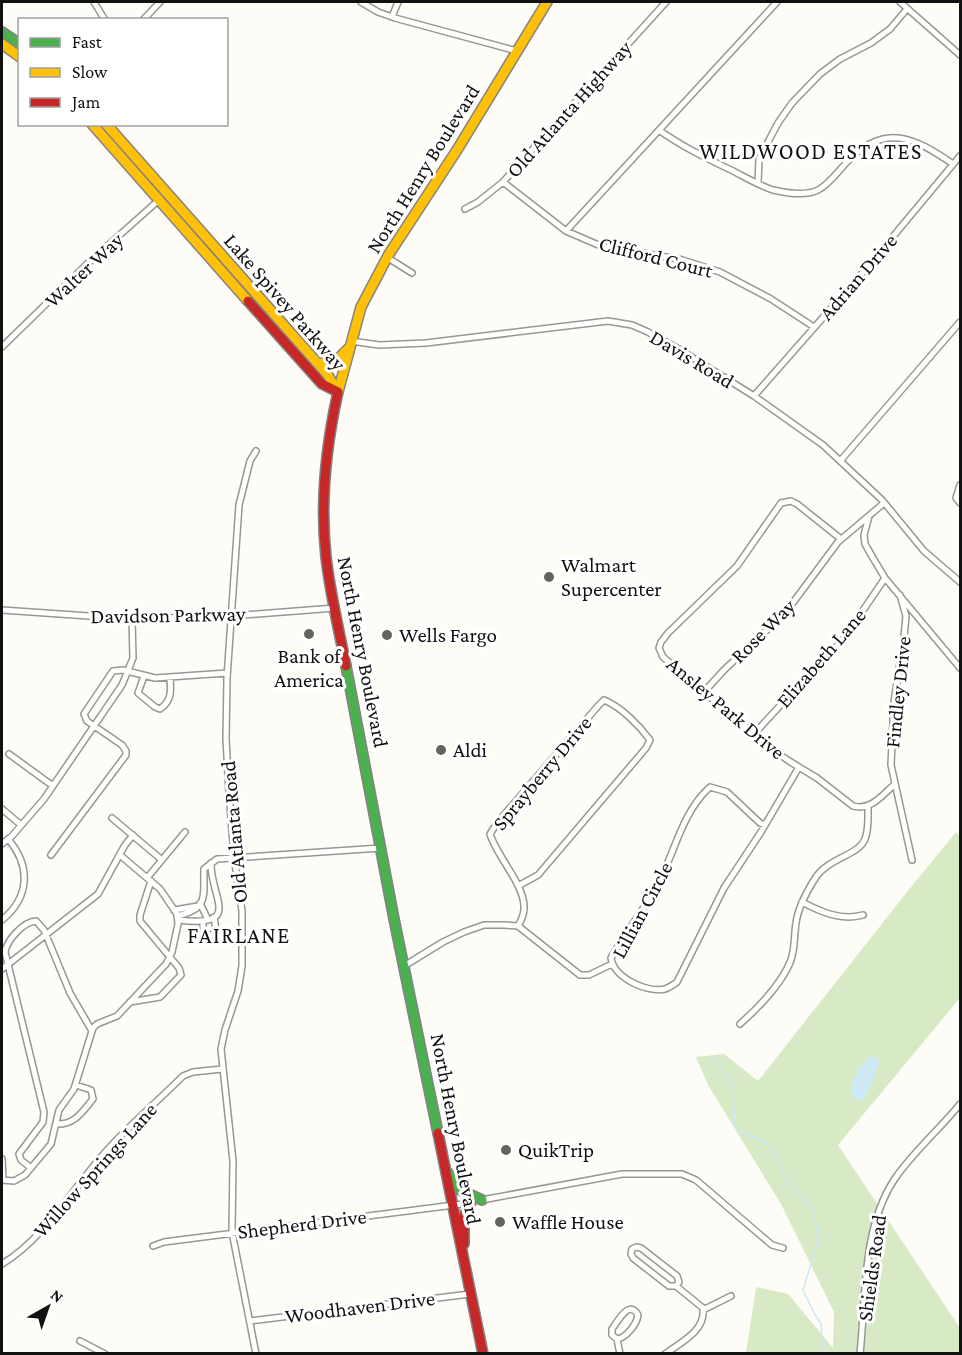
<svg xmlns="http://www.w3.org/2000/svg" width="962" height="1355" viewBox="0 0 962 1355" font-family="'Crimson Pro',serif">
<rect width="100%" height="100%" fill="#fdfcf7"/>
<!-- forest -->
<path fill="#d8eac5" d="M956,832L960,836V998L838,1145L960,1328V1353H746L756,1287L788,1294L833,1348L834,1312L781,1204L708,1085L696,1057L724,1054L758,1081L907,892Z"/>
<!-- water -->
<path fill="#cde8f7" d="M873,1056L879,1061C878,1068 867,1095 863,1100H857L852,1095C850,1081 861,1062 873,1056Z"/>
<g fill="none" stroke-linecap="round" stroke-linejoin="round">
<!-- stream -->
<path stroke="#cde8f7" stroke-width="1.5" d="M714,1057L733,1087L735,1127L745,1134L765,1142L771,1147L785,1177L812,1208L819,1238L803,1290L814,1313L821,1324L823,1349L827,1354"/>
<defs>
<path id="street" d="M94,2L105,20
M361,2L378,12L395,18L517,51
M900,2L960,55
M392,17L398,2
M143,20L160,2
M659,130C681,146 706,158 731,170C745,177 758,185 773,190C786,193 806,196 818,190C830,184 839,170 848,161C885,122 915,138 953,164
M503,182L566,231L603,247L679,259L720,272L771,299L814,327
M758,183L759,159L778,123L792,103L820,74L840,59L871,43L890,29L907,9
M465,209L478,202L503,182L666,2
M566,231L777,2
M388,258L412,273
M351,341L379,345L426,343L608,321L632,325L648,332L677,348L754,396L823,445L882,500L924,551L960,582
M2,347L86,265L160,199
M754,396L871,263L960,156
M256,451L250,461L239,505L227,678L226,739L229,792L234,857L242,911V966L238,991L225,1030L221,1049L233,1161L232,1232L256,1354
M841,460L960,322
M960,485L956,498L960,503
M869,516L864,535L865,544L873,558L885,578L960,668
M841,539L797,504L791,501L781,503L737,566L668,633L661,642L659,648L663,657L766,745L789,761L817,778L853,806C871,811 882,795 895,784
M900,595L906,616L904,637L894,702L891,765L912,860
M2,610L132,619L231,616L335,608
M144,676L138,693L155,707L160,709C172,701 171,690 170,678
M704,692L724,670L786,612L838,542L884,503
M754,734L799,685L812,675L845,637L885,578
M9,754L53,786
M2,809L21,825
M112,818L162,860
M765,825L760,823L727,792L710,787C682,812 675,852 658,884C644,910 625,933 611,958C614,978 647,993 665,989C669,988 673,985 677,982L724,888L761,832L799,767
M2,844L12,836L44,799L122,685L133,658L132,619
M51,855L126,755V751L122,745L87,721L84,714L113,671L123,670L155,678L227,673
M147,878L185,832
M518,886L538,875L646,748L650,740C639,725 621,707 604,700L598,706L497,823L490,834C497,857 525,885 524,908C524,915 521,921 518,926
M802,902C821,912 841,921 863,915
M200,903L208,920
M174,910L198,906
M177,916C210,909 203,895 204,869L217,859L381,848
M2,920C30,897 31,866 8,839
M179,920C244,928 210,897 211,863
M203,922V932L207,935H212L216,930L214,917
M404,966L443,942L464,932L484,925H504L518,926L580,975H589L612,964
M2,969L98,894L125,845L133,835
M130,1002L160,997L181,975L179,968L140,921V915L151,881
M740,1024C759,1007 782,984 791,960C795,948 794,936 796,923C798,907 807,891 816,877C829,858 859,855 865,839C869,829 868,817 868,807
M56,1124C75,1125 82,1112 93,1099L91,1090L76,1085
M2,1159L3,1180
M31,1168L21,1160L19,1154L43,1122L44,1112L5,952C7,940 23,922 36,921L44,930L70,993L92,1031
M2,1180L14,1181L25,1175L51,1144L59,1110L74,1089L93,1028L97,1024L117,1016L166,964L172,952L178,924L177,914L160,889L120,855
M482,1200L622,1174H682L696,1180L772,1245L783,1248
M153,1246L164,1242L470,1203
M2,1264C46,1238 75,1184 110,1147C133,1122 159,1100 183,1076L193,1072L222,1069
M703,1310L731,1296
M250,1321L470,1294
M617,1339C626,1338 637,1324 638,1315C629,1299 618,1321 612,1329V1335L617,1339L620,1354
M80,1341L105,1354
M665,1354C681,1342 706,1331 703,1308L676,1286H669L633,1258L631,1254L632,1249L636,1247L641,1248L677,1276L679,1282L676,1286
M860,1354C866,1297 862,1229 894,1180C912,1153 940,1129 960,1104"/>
<path id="fast" d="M2,32L20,44
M346,666L394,919L438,1133
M448,1173L460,1190L482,1200"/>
<path id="slow" d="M2,44L20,57
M92,124L248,301
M106,124L327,374L338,392
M317,363L333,364L349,348
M338,392L361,307L389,254L457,150L547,2"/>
<path id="jam" d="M248,301L322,384L338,392
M338,392C326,446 320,502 326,557C330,593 339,630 346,666
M438,1133L483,1354
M464,1244V1216L471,1202"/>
</defs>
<!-- street casing -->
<use href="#street" stroke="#979795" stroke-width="8"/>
<!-- fast casing -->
<use href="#fast" stroke="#858482" stroke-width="12"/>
<!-- slow casing -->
<use href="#slow" stroke="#858482" stroke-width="12"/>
<!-- jam casing -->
<use href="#jam" stroke="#858482" stroke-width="12"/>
<!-- street -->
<use href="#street" stroke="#fffffe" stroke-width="5"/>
<!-- fast -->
<use href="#fast" stroke="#4caf50" stroke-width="9"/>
<!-- slow -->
<use href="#slow" stroke="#ffc107" stroke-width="9"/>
<!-- jam -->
<use href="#jam" stroke="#c62828" stroke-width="9"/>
</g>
<!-- markers -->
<g fill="#646362" stroke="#fff" stroke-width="2">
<circle cx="549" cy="577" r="6"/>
<circle cx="309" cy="634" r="6"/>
<circle cx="387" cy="635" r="6"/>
<circle cx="441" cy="750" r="6"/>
<circle cx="506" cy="1150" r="6"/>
<circle cx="500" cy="1222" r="6"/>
</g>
<g text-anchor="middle" stroke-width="6" stroke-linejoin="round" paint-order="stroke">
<!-- street labels -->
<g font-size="21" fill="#111" stroke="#fff">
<text transform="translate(569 109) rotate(-48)" y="7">Old Atlanta Highway</text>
<text transform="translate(423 169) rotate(-58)" y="7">North Henry Boulevard</text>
<text transform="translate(656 257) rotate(14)" y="7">Clifford Court</text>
<text transform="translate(84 270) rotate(-43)" y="7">Walter Way</text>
<text transform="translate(858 277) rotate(-49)" y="7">Adrian Drive</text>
<text transform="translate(285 302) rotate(49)" y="7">Lake Spivey Parkway</text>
<text transform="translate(692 359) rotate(31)" y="7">Davis Road</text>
<text transform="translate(168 615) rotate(-1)" y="7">Davidson Parkway</text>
<text transform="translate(763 631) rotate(-45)" y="7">Rose Way</text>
<text transform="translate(363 652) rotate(79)" y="7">North Henry Boulevard</text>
<text transform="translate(821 658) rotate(-49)" y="7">Elizabeth Lane</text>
<text transform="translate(898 692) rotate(-84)" y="7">Findley Drive</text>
<text transform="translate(726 708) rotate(40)" y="7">Ansley Park Drive</text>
<text transform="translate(542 773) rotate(-50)" y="7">Sprayberry Drive</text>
<text transform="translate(234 832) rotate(-95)" y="7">Old Atlanta Road</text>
<text transform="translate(642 910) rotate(-62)" y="7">Lillian Circle</text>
<text transform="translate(456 1129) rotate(79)" y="7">North Henry Boulevard</text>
<text transform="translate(95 1170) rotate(-48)" y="7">Willow Springs Lane</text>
<text transform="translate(302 1224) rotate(-7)" y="7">Shepherd Drive</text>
<text transform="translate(872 1268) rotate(-82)" y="7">Shields Road</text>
<text transform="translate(360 1307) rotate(-7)" y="7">Woodhaven Drive</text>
</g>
<!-- poi labels -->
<g font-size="21" fill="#111" stroke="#fff" text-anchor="start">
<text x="561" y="572">Walmart<tspan x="561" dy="24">Supercenter</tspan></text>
<text x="399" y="642">Wells Fargo</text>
<text x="309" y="663" text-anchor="middle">Bank of<tspan x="309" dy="24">America</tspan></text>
<text x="453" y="757">Aldi</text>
<text x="518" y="1157">QuikTrip</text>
<text x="512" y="1229">Waffle House</text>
</g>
<!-- neighbourhood labels -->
<g font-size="22" letter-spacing="1.5" fill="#111" stroke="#fff">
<text x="811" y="159">WILDWOOD ESTATES</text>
<text x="239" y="943">FAIRLANE</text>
</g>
</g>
<!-- border -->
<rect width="962" height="1355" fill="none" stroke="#111111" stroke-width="6"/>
<!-- legend -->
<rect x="18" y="18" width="210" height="108" fill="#ffffff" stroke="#a0a0a0" stroke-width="1.5"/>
<rect x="30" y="38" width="30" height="9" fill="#4caf50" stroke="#a0a0a0" stroke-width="1.5"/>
<text x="72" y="48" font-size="18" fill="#111111">Fast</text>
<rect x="30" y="68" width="30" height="9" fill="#ffc107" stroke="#a0a0a0" stroke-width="1.5"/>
<text x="72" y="78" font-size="18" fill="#111111">Slow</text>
<rect x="30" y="98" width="30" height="9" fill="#c62828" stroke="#a0a0a0" stroke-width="1.5"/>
<text x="72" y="108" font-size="18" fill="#111111">Jam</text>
<!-- north arrow -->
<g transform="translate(48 1307) rotate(40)" stroke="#ffffff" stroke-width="4.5" paint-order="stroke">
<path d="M0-4.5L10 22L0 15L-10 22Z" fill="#111111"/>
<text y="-9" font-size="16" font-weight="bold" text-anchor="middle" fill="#111111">N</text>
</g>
</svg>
